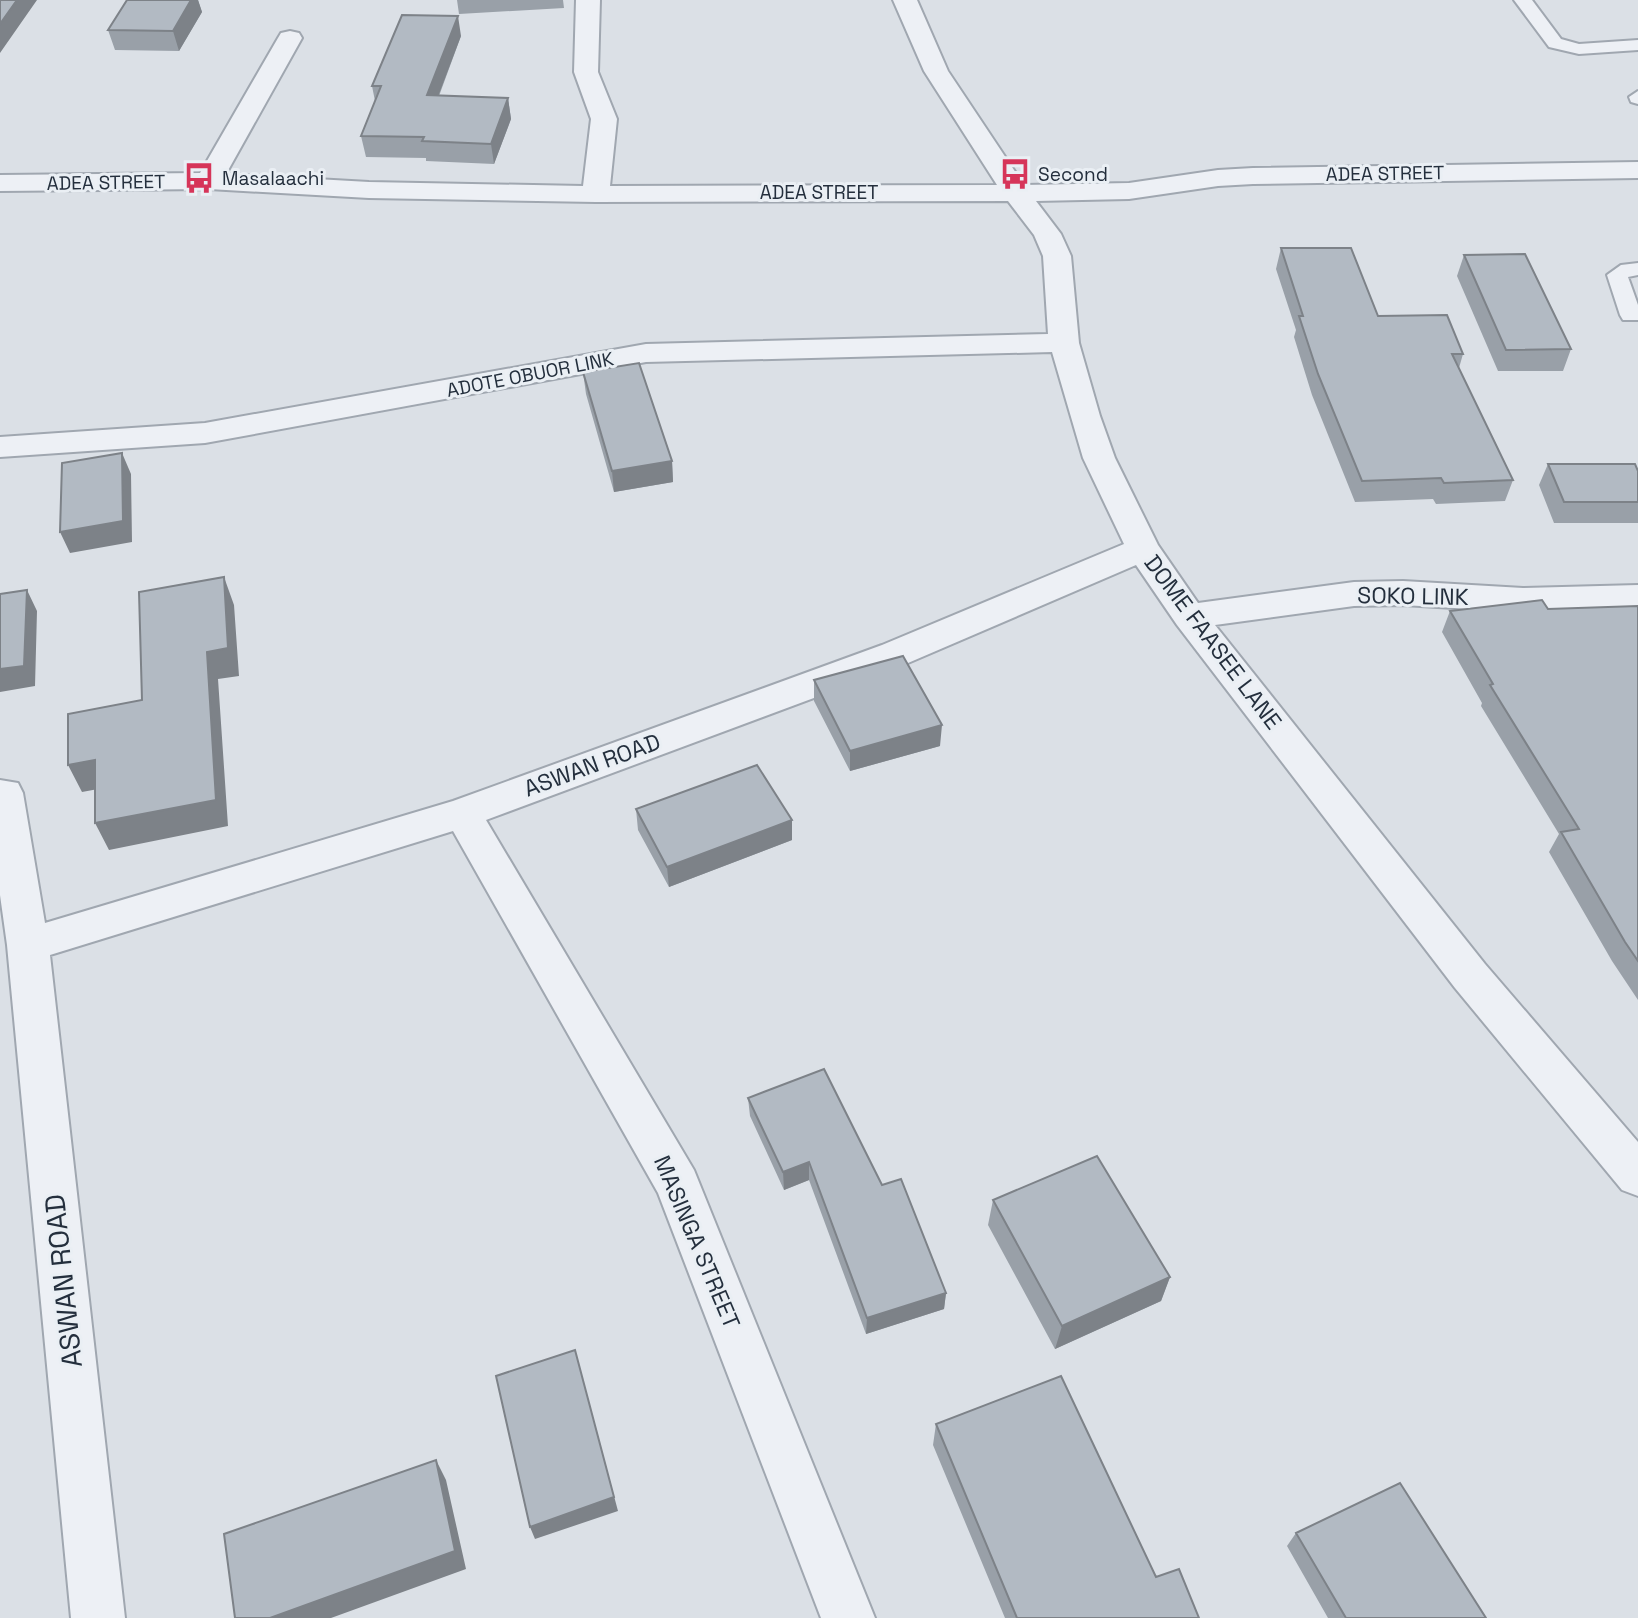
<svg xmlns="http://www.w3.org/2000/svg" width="1638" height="1618" viewBox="0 0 1638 1618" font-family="'Space Grotesk',sans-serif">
<rect width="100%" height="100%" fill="#dbe0e6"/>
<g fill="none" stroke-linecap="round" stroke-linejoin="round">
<defs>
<path id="service" d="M1514,0H1532L1561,39L1579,44L1638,40V50L1579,54L1549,47Z
M1638,91V104L1631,102L1629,97Z
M1638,263V275L1628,277L1638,305V320H1623L1620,315L1607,275L1621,265Z"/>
<path id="minor" d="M576,0H600L598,72L617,119L610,186L997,185L924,71L893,0H917L948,71L1024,185L1129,183L1218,170L1253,168L1638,162V178L1253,184L1218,186L1129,199L1036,201L1061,234L1071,256L1079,343L1100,416L1115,458L1158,545L1198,603L1354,582L1403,581L1523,588L1638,585V609L1523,612L1403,605L1354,606L1215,625L1485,964L1638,1142V1196L1622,1190L1455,988L1177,625L1136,565L908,663L486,820L694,1170L875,1618H821L658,1193L453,831L50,955L125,1618H71L7,945L0,895V780L18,783L23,793L45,923L453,801L882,645L1124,544L1083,458L1052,352L646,362L205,443L0,457V437L205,423L646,344L1048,334L1043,256L1034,235L1008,201L596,202L369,198L209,189L0,191V175L200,173L278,38L281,33L290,31L299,33L302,38L226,174L369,182L583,186L591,119L574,72Z"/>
</defs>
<!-- service casing -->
<use href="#service" stroke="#a0a7b0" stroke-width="4"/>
<!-- minor casing -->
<use href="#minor" stroke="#a0a7b0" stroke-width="4"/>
<!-- service -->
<use href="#service" fill="#edf0f5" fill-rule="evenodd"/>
<!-- minor -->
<use href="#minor" fill="#edf0f5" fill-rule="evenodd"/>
</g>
<!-- wall -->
<path fill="#99a0a8" d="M127,0H198L202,12L179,51L115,50L108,30Z
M457,0H563L564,8L459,14Z
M461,36L439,96L508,98L511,119L494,164L426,161V158L366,157L361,136L375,101L372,86Z
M1281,248L1378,316L1463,354L1459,368L1513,480L1505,501L1436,504L1433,499L1355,502L1312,395L1294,337L1296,330L1276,269Z
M1464,255L1571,349L1563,371H1498L1457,276Z
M583,372L672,461L673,482L614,492L586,394Z
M1548,464L1638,471V523H1554L1539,485Z
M1638,606V1000L1612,961L1549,852L1559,834L1481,706L1482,703L1442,632L1450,611L1548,609Z
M814,680L940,746L850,771L814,701Z
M636,809L792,840L669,887L638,830Z
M748,1098L882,1185L946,1293L944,1309L866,1334L809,1180L784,1190L750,1116Z
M993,1200L1170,1277L1161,1301L1055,1349L988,1225Z
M936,1424L1156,1577L1199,1618H1005L933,1445Z
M1296,1533L1486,1618H1328L1287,1546Z"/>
<!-- shaded-wall -->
<path fill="#7d8288" d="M17,0H37L0,53V24Z
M191,0H198L202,12L179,51L173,31Z
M458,16L461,36L431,115L427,95Z
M508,98L511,119L494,164L491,144Z
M122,453L131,474L132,542L70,553L60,532Z
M672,461L673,482L614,492L612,471Z
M224,577L234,605L239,676L218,679L228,826L109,850L95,823L207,652Z
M27,590L37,611L35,686L0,692V669Z
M942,725L940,746L850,771V751Z
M95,760L109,787L82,792L68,765Z
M792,820V840L669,887L667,867Z
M809,1162V1180L784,1190L783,1172Z
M1170,1277L1161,1301L1055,1349L1062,1326Z
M946,1293L944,1309L866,1334L867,1318Z
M579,1365L618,1511L535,1539L530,1527Z
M436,1460L446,1480L466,1569L331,1618H270Z"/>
<!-- building -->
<path fill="#b2bac3" stroke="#7d8288" stroke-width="2" d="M0,0H17L0,24Z
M127,0H191L173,31L108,30Z
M402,15L458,16L427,95L508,98L491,144L422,141L424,137L361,136L381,86H372Z
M1281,248H1351L1378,316L1447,315L1463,354H1452L1513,480L1444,483L1441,478L1362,481L1318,374L1299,316H1303Z
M1525,254L1571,349L1506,350L1464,255Z
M639,363L672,461L612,471L583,372Z
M122,453L123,521L60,532L62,463Z
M1548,464H1635L1638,471V502H1564Z
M224,577L228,648L207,652L216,800L95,823V760L68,765V714L142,700L139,592Z
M27,590L24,666L0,669V594Z
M1542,600L1548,609L1638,606V961L1625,942L1561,832L1579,829L1490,685L1493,684L1450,611Z
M903,656L942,725L850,751L814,680Z
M757,765L792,820L667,867L636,809Z
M824,1069L882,1185L901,1179L946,1293L867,1318L809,1162L783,1172L748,1098Z
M1097,1156L1170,1277L1062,1326L993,1200Z
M575,1350L614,1497L530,1527L496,1376Z
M1061,1376L1156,1577L1179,1569L1199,1618H1017L936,1424Z
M436,1460L455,1551L270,1618H235L224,1534Z
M1400,1483L1486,1618H1346L1296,1533Z"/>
<!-- icons -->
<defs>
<symbol id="bus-bare" viewBox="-9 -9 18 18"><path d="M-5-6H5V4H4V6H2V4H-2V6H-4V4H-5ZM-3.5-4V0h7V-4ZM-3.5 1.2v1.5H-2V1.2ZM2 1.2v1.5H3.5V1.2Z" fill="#d63559" stroke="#eaeff4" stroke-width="2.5" paint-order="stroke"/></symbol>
</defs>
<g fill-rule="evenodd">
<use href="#bus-bare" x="993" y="152" width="44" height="44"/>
<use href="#bus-bare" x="177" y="156" width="44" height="44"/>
</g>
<g text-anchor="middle" stroke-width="6" stroke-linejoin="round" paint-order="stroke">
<!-- far-street labels -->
<g font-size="19" fill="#242f3d" stroke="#eaeff4">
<text transform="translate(1385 173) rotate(-1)" y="7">ADEA STREET</text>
<text transform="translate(106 182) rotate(-1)" y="7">ADEA STREET</text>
<text x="819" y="199">ADEA STREET</text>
<text transform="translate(530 374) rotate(-11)" y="7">ADOTE OBUOR LINK</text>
</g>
<!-- far-poi labels -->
<g font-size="19" fill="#242f3d" stroke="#eaeff4" text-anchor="start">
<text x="1038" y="181">Second</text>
<text x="222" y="185">Masalaachi</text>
</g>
<!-- street labels -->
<g font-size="23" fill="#242f3d" stroke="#eaeff4">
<text transform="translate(1413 596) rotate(1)" y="8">SOKO LINK</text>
<text transform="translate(1213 642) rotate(53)" y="8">DOME FAASEE LANE</text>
<text transform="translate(592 765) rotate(-20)" y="8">ASWAN ROAD</text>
<text transform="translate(697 1242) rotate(67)" y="8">MASINGA STREET</text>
</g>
<!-- near-street labels -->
<g font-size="28" fill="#242f3d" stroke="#eaeff4">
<text transform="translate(63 1281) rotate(-96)" y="10">ASWAN ROAD</text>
</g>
</g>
</svg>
